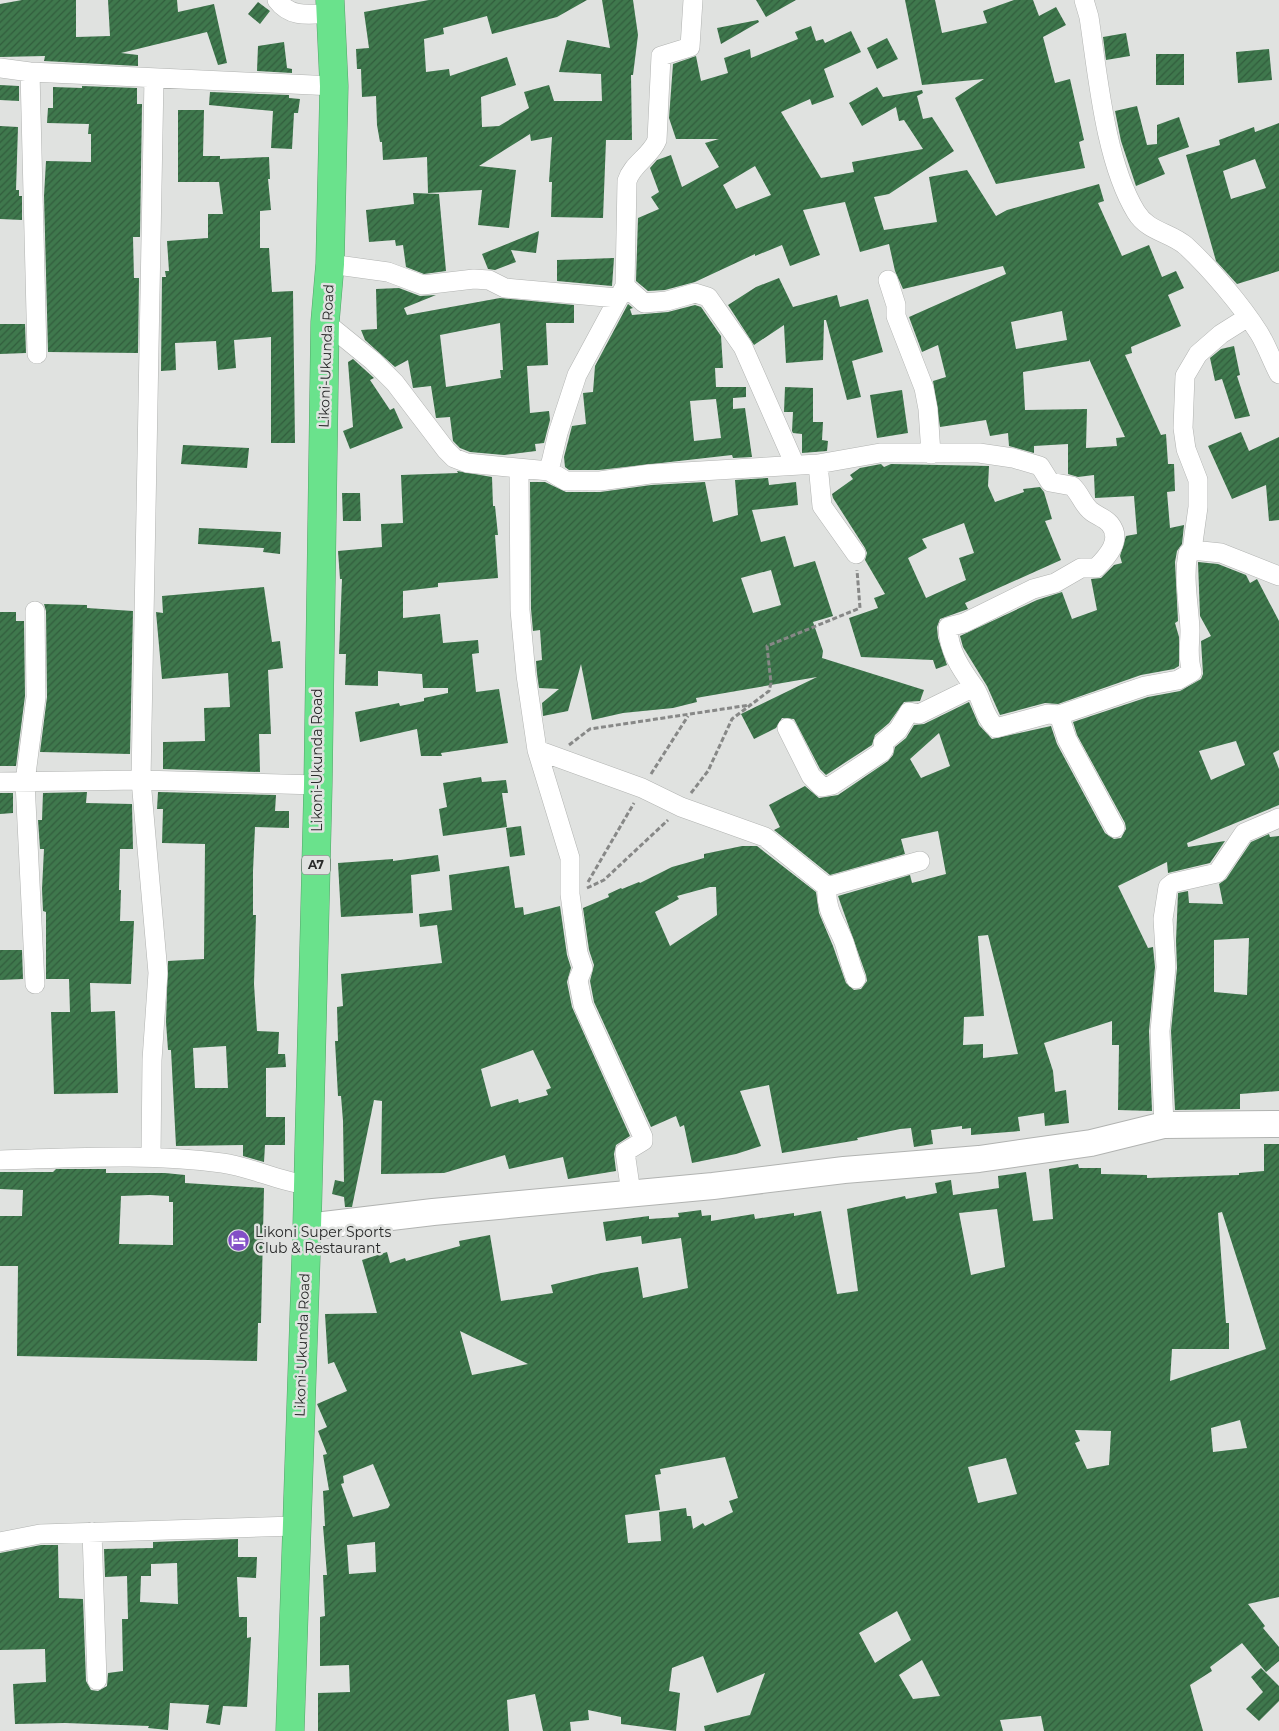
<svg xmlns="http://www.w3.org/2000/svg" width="1279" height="1731" viewBox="0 0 1279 1731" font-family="Montserrat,sans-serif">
<defs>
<pattern id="building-hatch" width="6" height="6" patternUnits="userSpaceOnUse" patternTransform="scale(1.25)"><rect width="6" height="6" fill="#3f784d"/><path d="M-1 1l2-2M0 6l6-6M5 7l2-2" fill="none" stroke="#325d3d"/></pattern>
</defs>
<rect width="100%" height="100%" fill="#e0e2e0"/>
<!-- building -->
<path fill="url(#building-hatch)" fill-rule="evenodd" d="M22,0H76V37L110,36L108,0H177L178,12L214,4L227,63L218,65L207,32L121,53L138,55V66L44,61L45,56L0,57V4Z
M429,0H587L557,17L492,34L487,16L443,28L444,34L424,39L426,72L449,69L450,76L507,57L516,85L481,97L482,127L499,126L529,108L524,92L549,85L554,101H602L601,74L559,72L567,40L610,48L602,0H633L638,35L633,75H631L632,140H606L603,218L551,217L552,182H549L552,137L531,141L530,134L479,166L516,170L509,228L478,225L482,190L428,193L427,157L383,160L382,142H380L377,125L376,96L362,97L361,69H357L356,49L369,48L364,12Z
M756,0H796L766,17Z
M905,0H935L942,33L987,23L983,11L1014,0H1033L1039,16L1056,7L1066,25L1043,37L1055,83L1070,79L1084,140L1079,142L1085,168L996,184L955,98L984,79L922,85Z
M258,2L270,11L260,24L248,14Z
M758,20L759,22L721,44L717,28Z
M811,26L816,41L823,39L825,43L851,31L861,52L824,69L834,97L812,105L810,99L781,112L821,178L854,172L852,162L923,149L904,120L899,121L896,107L862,126L849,103L877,87L883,97L922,90L923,93L917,96L923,119L932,117L954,151L889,194L874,197L884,230L937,222L929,177L967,170L996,216L1007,210L1099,184L1104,201L1098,203L1122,256L1149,245L1162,277L1176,271L1184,288L1168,295L1181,326L1131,347L1132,353L1125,355L1161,435L1166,434L1168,464H1174L1175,491L1167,492L1170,528L1184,525L1182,544L1177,551L1175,562L1178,621L1175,623L1179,637V666L1174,669L1141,675L1058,704L1045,703L1000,715L987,686L963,647L960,636L1037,600L1062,592L1072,619L1097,610L1091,579L1101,578L1114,565L1122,563L1120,556L1126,536L1137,534L1134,496L1095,498L1094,475L1078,477L1068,474V444L1034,446V453L1009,446L1008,433L990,436L986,420L940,427L933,381L946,377L938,345L922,352L909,317L1006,274L1003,266L903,289L895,271L889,244L860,252L845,202L803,210L820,255L790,266L782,245L755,256V254L695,282L665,290L648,291L636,281L638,218L659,209L651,197L659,192L650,168L657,160L671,155L682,187L719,167L705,143L719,139H676L669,118L673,64L696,56L701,81L728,73L724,58L750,49L751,58L798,39L795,32ZM755,166L771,195L736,209L723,185ZM1062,311L1067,340L1016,349L1011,322ZM1089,359L1125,437L1116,438L1117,446L1086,448L1087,409L1025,410L1023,372L1089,361Z
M1126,33L1130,56L1106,60L1103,37Z
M887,38L898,59L877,69L867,48Z
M284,42L287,68L292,69V73L257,71L258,46Z
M1269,49L1272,80L1238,83L1236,52Z
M1156,54H1184V85H1156Z
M0,85L19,86V101L0,100Z
M82,86L137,88V104H142L140,237H133L134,278H139L138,353L48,352L44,196L46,161L91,162V134H88L89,124L47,123L48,108H53V87L82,88Z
M210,92L289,95V98L300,99L298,113H294L292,149L271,148L273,111L209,105Z
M1137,106L1147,145L1157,144V125L1179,117L1189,147L1158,158L1165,174L1136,186L1121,141L1115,111Z
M178,110H204L203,156H220V159L269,157L270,179H268L271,210L260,211V248H269L272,292L293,291L295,443H271V337L234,340L236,368L218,370L216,341L175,343L176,370L161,371L162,277H166L165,271H169L167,241L208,238V214H223L219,182H178Z
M1279,123V271L1237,284L1216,261L1186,155L1220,145L1219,140L1254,127L1255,132ZM1255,159L1266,188L1231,199L1223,171Z
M0,126L18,127L16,190H19V196H22V220L0,219Z
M413,193L439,194L446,271L424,274L406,267L403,245L396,246L395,240L369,242L366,210L414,204Z
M539,231L536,253L511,250L516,262L495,270L488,269L482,254Z
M614,258L612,286L557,281V260Z
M779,278L793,307L837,295L840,307L868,299L883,352L852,361L861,397L847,400L826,320H824L823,360L786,363L784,325L754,345L728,305L756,287Z
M399,288L420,296L436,295L404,308L407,315L500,298L574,305V323H546L548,365L527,366L530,413L549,411L550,420L544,443L535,444L536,451L504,455L470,452L460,448L453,441L450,417L436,418L431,386L413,388L408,360L395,367L365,340L361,330L377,329L376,289ZM500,323L503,370H500L501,378L446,387L440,335Z
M628,304L633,308L630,309L632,315L668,312L695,305L701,307L721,336L723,368H715L716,387H746V397L733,398V409L745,408L752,457L733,458L732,455L599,470H569L565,467L564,457L572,426L586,424L583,393L593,392L595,366ZM716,399L721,438L694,441L690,401Z
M0,324H25L26,353L0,354Z
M1234,346L1240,375L1237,376L1250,416L1235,419L1222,379L1215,381L1210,358L1221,349Z
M353,359L374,378L370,380L390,410L394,408L403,428L350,449L343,431L353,427L348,362Z
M785,387L813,388V422H823L822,440L828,441L827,451L802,453V434L793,433L792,431L793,412H784Z
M902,390L908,433L877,438L870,395Z
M1241,432L1249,451L1279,437V520L1269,521L1266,485L1232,499L1208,446Z
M183,445L249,448L247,468L181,464Z
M881,464L884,467L891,464L989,466L988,486L995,502L1024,492L1023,489L1040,487L1044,492L1052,519L1045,521L1061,560L965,603L968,609L940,619L937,627L938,638L947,665L936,669L933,660L861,657L849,618L878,608L874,598L885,594L865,560L867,553L865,548L833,498L832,494L853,479L850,475L860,468ZM964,523L974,553L959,558L966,580L926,598L908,558L927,548L922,539Z
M457,471L492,477L493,506H495L498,535H495L498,578L438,583V587L403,591V618L440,614L443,643L478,640L479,653L472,654L476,692L499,689L508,743L441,753L442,756H421L417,729L360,742L355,712L399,703L400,706L424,701V698L448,693V688H423L422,674L378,671V686L345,685L346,654H339L342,579H340L338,551L382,547L381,524L403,523L401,475L458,473Z
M768,478L769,485L796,482L798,505L752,510L761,542L785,536L794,567L815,561L833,616L813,622L823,651L822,658L924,690L920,701L904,702L889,723L875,735L872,745L826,775L820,769L794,719L782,718L776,728L754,739L741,714L817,677L696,698L697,702L673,708L623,713L592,720L581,664L568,711L543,716L542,703L559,689L539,688L537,674L536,661L542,660L540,630L533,631L531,609L530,482H545L566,492H600L651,485L705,482L713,522L738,515L735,480ZM771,570L781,605L753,613L741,578Z
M342,493H360L361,521H343Z
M199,528L281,532L280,554L263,552L264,548L198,544Z
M1198,562L1218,564L1246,575L1250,583L1257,579L1279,621V750L1273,753L1279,769V805L1187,843L1188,847L1225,841L1210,863L1168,873L1167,862L1118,886L1148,948L1153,947L1155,967L1149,1031L1152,1111L1118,1110L1119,1045H1112V1021L1044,1043L1053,1071L1055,1092L1066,1090L1069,1123L1045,1126L1044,1113L1018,1117L1020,1131L971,1135V1128L962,1129V1126L931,1130L933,1144L914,1147L911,1128L900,1129L857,1138L858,1140L782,1153L769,1085L740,1091L761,1146L736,1154L692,1163L684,1125L680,1127L676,1116L651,1127L594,1002L590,981L594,965L589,950L583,908L609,897L608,894L621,888L622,889L639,882L640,883L672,867L704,858V854L742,846H757L816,892L819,913L833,946L846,983L854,990L861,989L867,981L866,975L838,896L910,875L912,883L946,874L938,831L901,839L905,854L830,875L774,830L780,827L769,805L805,786L819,798L838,795L888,761L893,755L895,747L906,738L914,725L924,724L969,702L979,725L992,739L1051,726L1057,744L1105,833L1114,839L1121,838L1126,829L1125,823L1077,735L1073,722L1148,697L1180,691L1201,679L1203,674L1201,641L1211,636L1200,616ZM939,733L950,766L921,778L910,759ZM1236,741L1245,765L1211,780L1199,751ZM710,887H716L717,915L670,946L655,912L679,899L677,896ZM988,935L1018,1054L983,1058V1044L963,1045L964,1017L984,1016L978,936Z
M264,587L272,642L280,641L283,668L268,670L271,734H259L260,772L163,769V742L205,741L204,708L230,707L228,673L162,679L156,612L163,613L162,596Z
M44,604L87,605V608L133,611L130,754L40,752L47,697L46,611Z
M0,612H16V621H24L25,696L16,766H0Z
M481,777L482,782L506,780L508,793H502L507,827L443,836L439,809L447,807L443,783Z
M87,792L86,803L132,804L133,849H120L119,890H121L120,921H134L131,984L90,983L91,1012L115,1011L118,1093L54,1094L51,1012H70L69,979H46V912L43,911L42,889L44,849H40L38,820H42L43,793Z
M158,792L276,795L275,811H289V828L255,827L253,871V915H256L254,984L257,1031L279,1032L278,1054H285L286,1067L266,1068V1117H285V1145H265L264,1162L243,1156V1145L176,1146L171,1050H168L166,1022L168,961L204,959L205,844L162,843L163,809H157ZM226,1046L228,1088H195L193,1048Z
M0,793H13V813L0,814Z
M521,826L525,855L510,857L506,828Z
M1269,834L1270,837L1279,836V1091L1240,1094V1109L1175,1110L1171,1031L1177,968L1176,941L1178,893L1188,891L1189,903L1223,904L1219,884L1226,879L1251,842ZM1249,938L1247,995L1214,992V940Z
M438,855L440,871L411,875L413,913L341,917L338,863L393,859V861Z
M509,866L515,908L523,907L524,915L560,906L567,955L571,968L567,982L572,1007L630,1136L616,1145L614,1154L616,1171L568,1179L563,1157L509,1169L505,1155L444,1173L381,1174L382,1101L374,1100L352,1207H345L344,1197L332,1194L335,1180L344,1182L343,1121L341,1096H338L335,1041H338L337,1007L343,1006L341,974L442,963L437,925L420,927L419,914L452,910L449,875ZM533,1050L551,1088L546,1090L548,1095L519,1103L518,1099L491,1107L481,1069Z
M0,950H22L23,979L0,980Z
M1264,1144H1279V1597L1248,1604L1265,1626L1263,1628L1279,1647V1661L1266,1672L1242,1643L1210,1667L1212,1671L1190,1685L1203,1731H1044L1041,1716L1000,1720L1003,1731H705L704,1726L750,1715L765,1673L717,1693L703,1656L672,1668L669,1691L680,1693L676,1731L621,1724V1717L588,1710L589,1720L570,1722L571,1731H543L535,1694L507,1700L509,1731H318V1693L350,1692L349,1665L320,1666V1617L325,1616L323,1575H327L323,1526H325L323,1491L329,1490L323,1455L327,1454L318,1431L327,1427L317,1404L347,1391L334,1362L328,1364L325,1314L377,1313L362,1260L387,1252L390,1263L405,1258L406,1261L460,1246L459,1241L490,1235L501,1301L553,1293L551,1285L601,1273L638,1267L643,1298L688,1288L681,1238L642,1244L641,1236L606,1241L603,1222L649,1216V1219L679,1217L678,1213L701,1210L702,1216L711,1215V1221L754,1214L755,1219L794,1213V1216L821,1211L837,1294L858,1291L847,1209L905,1196L906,1199L937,1193L935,1183L951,1180L953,1195L999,1188L998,1176L1026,1172L1033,1221L1053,1219L1049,1169L1078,1164L1079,1168H1101V1174L1147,1175V1178L1239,1175V1173L1264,1171ZM997,1209L1005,1267L971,1275L959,1213ZM1222,1212L1266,1349L1170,1381L1172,1349H1229V1323H1226L1218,1213ZM460,1331L528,1364L472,1375ZM1240,1420L1247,1448L1213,1452L1211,1428ZM1075,1430L1111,1431L1109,1465L1087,1469L1075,1443L1080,1441ZM725,1457L738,1498L729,1501L733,1512L705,1526L703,1523L693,1529L691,1516H687L686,1508L659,1512L661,1541L628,1543L625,1515L660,1510L655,1475L661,1474L660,1469ZM1006,1458L1017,1494L978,1503L968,1467ZM373,1464L390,1505L388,1508L353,1517L341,1484L344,1483L343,1476ZM375,1542L376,1572L349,1574L347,1545ZM897,1611L911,1640L875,1663L859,1633ZM922,1660L940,1696L913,1699L899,1675Z
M56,1169H106V1173H165L185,1175V1183L264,1188L261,1323H258L257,1361L17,1356L18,1266H0V1216H22L23,1190L0,1189V1172H53ZM150,1195L169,1196V1202H173V1245L119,1244L121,1196Z
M238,1539V1557H257L256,1578L237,1577L239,1617H247V1638L251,1637L247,1707L223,1706L220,1725L206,1723L209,1705L170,1703L168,1730L148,1728L149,1726L65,1723L15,1724L13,1684L46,1682L45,1649L0,1650V1553L41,1545H58L59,1598L83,1599L86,1681L91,1690L98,1691L107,1686L108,1673L123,1671L122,1619H128L127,1576L105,1577L104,1549L153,1548V1542ZM177,1563L178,1604L140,1602L141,1576H151V1564Z
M1261,1668L1279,1686V1701L1259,1721L1246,1709L1263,1692L1251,1677Z"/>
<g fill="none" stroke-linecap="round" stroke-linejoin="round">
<defs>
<path id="street" d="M277,0C291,19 311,14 332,13
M1084,0L1089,17C1098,76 1105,161 1136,212C1148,232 1170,232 1186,246C1210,268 1242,306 1259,333C1267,346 1272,361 1279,374
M0,68L30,72L334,86
M30,72L37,354
M330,264L388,272L423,285L474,279L489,280L505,288L617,298
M888,280L896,305V316L924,388L928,409L931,454
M625,286L644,303L667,301L695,293L708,297L743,347L795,465
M1248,317L1221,334L1198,354L1185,376L1183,428L1186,449L1198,480V507L1192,550L1221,553L1279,576
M325,322L373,361L395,383L446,450L454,458L467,463L549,471L566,481H600L650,474L818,464L880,453H979L1013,458L1040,466L1050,482L1072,486C1080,493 1083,505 1091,511C1097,516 1105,518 1110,524C1123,540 1107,557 1096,568H1081L1055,583L1033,589L964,623L948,627C948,650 961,669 974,687
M818,464L822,506L856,554
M519,469L520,610L526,675L537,750L570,858V894L578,953L583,968L578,980L583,1005L643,1137V1141L625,1152L631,1193
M549,471L558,433L577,375L625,286L627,181C632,164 651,156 657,140L661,56L690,47L693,0
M35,611L36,697L25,782L35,984
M1059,715L1145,686L1178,680L1192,672C1187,657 1190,645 1190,630C1189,604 1183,579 1188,553L1192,550
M787,728L811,776L822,787L832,785L882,752L884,749L883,743L898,730L909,712L919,714L974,687C983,700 983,716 996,728L1048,714L1059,715L1067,739L1115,828
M537,750L642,788L681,807L765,837L827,887L920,861
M0,782L141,780L318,785
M827,887C825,910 836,922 844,942C848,954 851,967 856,979
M1164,1125L1160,1031L1166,967L1163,919L1168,887L1173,883L1217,873L1244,833L1279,818
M151,1156L152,1060L158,973L141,780L154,78
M0,1160C74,1158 148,1153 222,1163C251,1167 278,1181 307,1185
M92,1532L97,1680
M0,1542L40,1534L295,1526"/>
<path id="secondary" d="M307,1227L433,1212L713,1186L844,1170L979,1159L1091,1143L1164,1125L1279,1124"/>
<path id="highway" d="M290,1731L307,1227L318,785L325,322L330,264L334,86L330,0"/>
</defs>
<!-- street casing -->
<use href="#street" stroke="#b1b3b1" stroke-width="20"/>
<!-- secondary casing -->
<use href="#secondary" stroke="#b1b3b1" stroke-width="28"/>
<!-- highway casing -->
<use href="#highway" stroke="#54a26a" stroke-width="29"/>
<!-- path -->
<path stroke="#878887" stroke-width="3" stroke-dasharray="5 2.5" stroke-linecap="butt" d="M569,745L590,729L750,705
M651,774L688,716
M691,793L708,771L732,719L769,691L771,683L767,646L860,608L857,570
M588,882L634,803
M587,888L604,880L668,820"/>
<!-- street -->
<use href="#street" stroke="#fff" stroke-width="19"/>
<!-- secondary -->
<use href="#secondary" stroke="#fff" stroke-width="26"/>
<!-- highway -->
<use href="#highway" stroke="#6ae28c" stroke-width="28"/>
</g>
<!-- icons -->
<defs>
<symbol id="hotel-disc" viewBox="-11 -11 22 22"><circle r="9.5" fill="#834fc7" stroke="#e0e2e0"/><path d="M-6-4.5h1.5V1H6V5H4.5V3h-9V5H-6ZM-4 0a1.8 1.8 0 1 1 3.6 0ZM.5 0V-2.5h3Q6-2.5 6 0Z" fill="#fff"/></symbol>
</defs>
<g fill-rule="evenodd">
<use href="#hotel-disc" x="226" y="1228" width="25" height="25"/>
</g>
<g text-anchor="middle" stroke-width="5" stroke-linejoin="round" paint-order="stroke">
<!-- shield labels -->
<rect fill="#e0e2e0" stroke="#616261" stroke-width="1" x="302" y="855.5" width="28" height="19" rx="4"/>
<g font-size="12" font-weight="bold" fill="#2a2b2b">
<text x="316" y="869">A7</text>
</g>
<!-- street labels -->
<g font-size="14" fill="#2a2b2b" stroke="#e0e2e0">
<text transform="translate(326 356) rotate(-88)" y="5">Likoni-Ukunda Road</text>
<text transform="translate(317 760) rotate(-90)" y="5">Likoni-Ukunda Road</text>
<text transform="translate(302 1345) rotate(-88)" y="5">Likoni-Ukunda Road</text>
</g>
<!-- poi labels -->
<g font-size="14" fill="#2a2b2b" stroke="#e0e2e0" text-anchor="start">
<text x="255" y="1237">Likoni Super Sports<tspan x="255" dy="16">Club &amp; Restaurant</tspan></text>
</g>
</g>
</svg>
